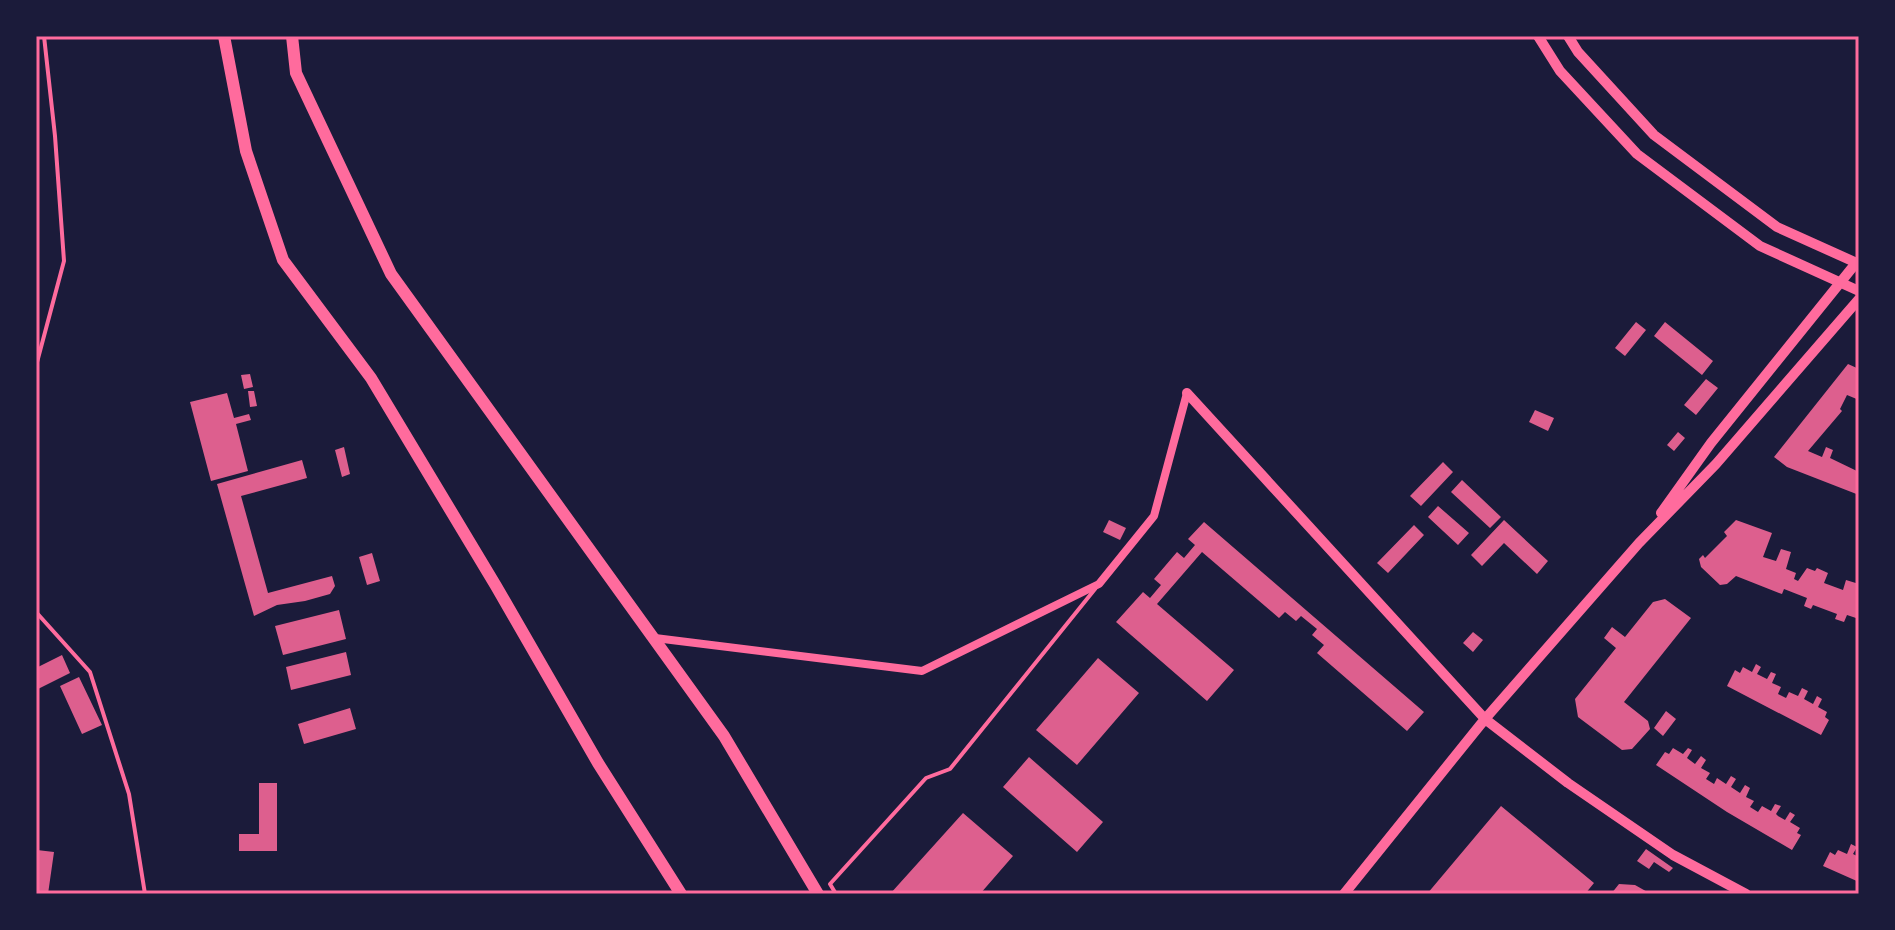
<svg xmlns="http://www.w3.org/2000/svg" width="1895" height="930" viewBox="0 0 1895 930" font-family="'Times New Roman',serif">
<rect width="100%" height="100%" fill="#1b1b3a"/>
<!-- building -->
<path fill="#dd5f8e" d="M1636,322L1646,330L1625,356L1615,348Z
M1665,322L1713,361L1702,375L1654,336Z
M1848,364L1859,369V400L1847,395L1840,409L1842,411L1808,451L1822,457L1826,447L1833,450L1830,458L1859,472V495L1787,467L1774,457Z
M250,374L253,387L244,389L241,375Z
M1706,379L1718,388L1696,415L1684,405Z
M248,391H254L257,406L250,407Z
M227,393L234,418L249,414L251,420L236,424L248,471L211,481L190,402Z
M1535,410L1554,418L1548,431L1529,422Z
M1678,432L1685,438L1674,451L1667,445Z
M344,447L350,474L342,477L335,450Z
M302,460L307,478L241,496L268,593L332,576L335,586L330,594L305,601L277,605L254,616L217,484Z
M1443,462L1453,472L1421,506L1410,496Z
M1462,480L1501,517L1490,528L1451,492Z
M1438,506L1469,533L1458,545L1428,517Z
M1109,520L1126,528L1120,540L1103,532Z
M1504,520L1548,561L1537,574L1504,543L1482,566L1471,555Z
M1736,520L1772,533L1763,557L1776,561L1781,549L1791,552L1786,569L1796,573L1794,579L1798,581L1807,568L1815,571L1817,568L1828,573L1824,583L1843,590L1846,580L1859,584V619L1847,615L1844,622L1835,619L1837,614L1813,605L1811,609L1804,606L1807,598L1784,589L1782,594L1779,593L1736,576L1727,584L1720,585L1701,567L1699,559L1703,555L1705,558L1727,536L1724,532Z
M1204,522L1424,712L1407,731L1317,653L1324,645L1312,635L1317,629L1301,616L1296,621L1285,612L1279,618L1202,552L1157,604L1234,670L1207,701L1116,622L1143,592L1150,598L1161,585L1154,579L1177,552L1184,558L1195,545L1188,539Z
M1414,525L1424,535L1388,573L1377,563Z
M372,553L380,581L367,585L359,557Z
M1665,599L1691,618L1624,702L1648,721L1650,729L1632,749L1622,750L1578,717L1575,699L1616,648L1604,638L1612,627L1625,637L1653,602Z
M339,610L346,639L283,655L275,626Z
M1473,632L1483,640L1473,652L1463,643Z
M346,652L351,675L291,690L286,667Z
M62,655L70,673L36,690V668Z
M1098,658L1139,693L1077,765L1036,730Z
M1756,664L1761,667L1757,674L1767,679L1771,672L1776,674L1772,683L1781,687L1778,694L1786,698L1789,692L1798,696L1802,688L1808,691L1804,699L1813,704L1817,696L1822,699L1818,707L1827,712L1825,717L1829,720L1821,735L1727,686L1735,670L1740,673L1743,667L1752,672Z
M79,677L102,725L82,734L60,686Z
M350,708L356,729L304,744L298,724Z
M1666,711L1676,719L1663,736L1654,728Z
M1673,748L1683,754L1688,748L1692,750L1687,758L1695,764L1701,756L1706,760L1701,768L1710,773L1706,779L1714,784L1717,778L1726,784L1731,776L1736,779L1731,787L1740,793L1745,785L1750,788L1746,797L1754,801L1750,807L1758,812L1762,806L1771,811L1775,804L1781,806L1776,814L1778,816L1785,820L1790,812L1795,815L1790,822L1800,828L1797,833L1801,835L1792,850L1727,812L1656,765L1665,752L1669,754Z
M1029,757L1103,822L1077,852L1003,787Z
M259,783H277V851H239V834H259Z
M1501,806L1594,883L1585,894H1427Z
M963,813L1013,856L980,894H890Z
M1851,844L1857,847L1853,854L1859,857V882L1823,866L1830,852L1835,855L1838,850L1847,854Z
M1646,849L1673,868L1669,872L1654,862L1649,869L1637,861Z
M37,850L54,852L48,894H36Z
M1619,884L1635,885L1651,894H1611Z"/>
<g fill="none" stroke-linecap="round" stroke-linejoin="round">
<!-- service -->
<path stroke="#ff6b9d" stroke-width="4" d="M36,366L64,261L55,136L44,36
M36,612L90,672L129,794L145,894
M836,894L830,884L926,778L950,769L1095,589"/>
<!-- minor -->
<path stroke="#ff6b9d" stroke-width="8" d="M655,638L922,671L1099,584L1154,516L1187,393"/>
<!-- tertiary -->
<path stroke="#ff6b9d" stroke-width="10" d="M1538,36L1560,71L1637,154L1760,246L1859,291
M1568,36L1578,52L1654,135L1777,227L1859,264
M1187,393L1485,719L1568,783L1673,855L1746,894
M1661,513L1711,443L1856,263
M1344,894L1485,719L1639,543L1716,464L1859,299"/>
<!-- primary -->
<path stroke="#ff6b9d" stroke-width="12" d="M224,36L246,151L283,260L371,378L496,586L598,763L681,894
M292,36L296,73L391,274L724,736L818,894"/>
</g>
<!-- border -->
<rect width="1895" height="930" fill="none" stroke="#1b1b3a" stroke-width="76"/>
<rect x="38" y="38" width="1819" height="854" fill="none" stroke="#ff6b9d" stroke-width="3"/>
</svg>
